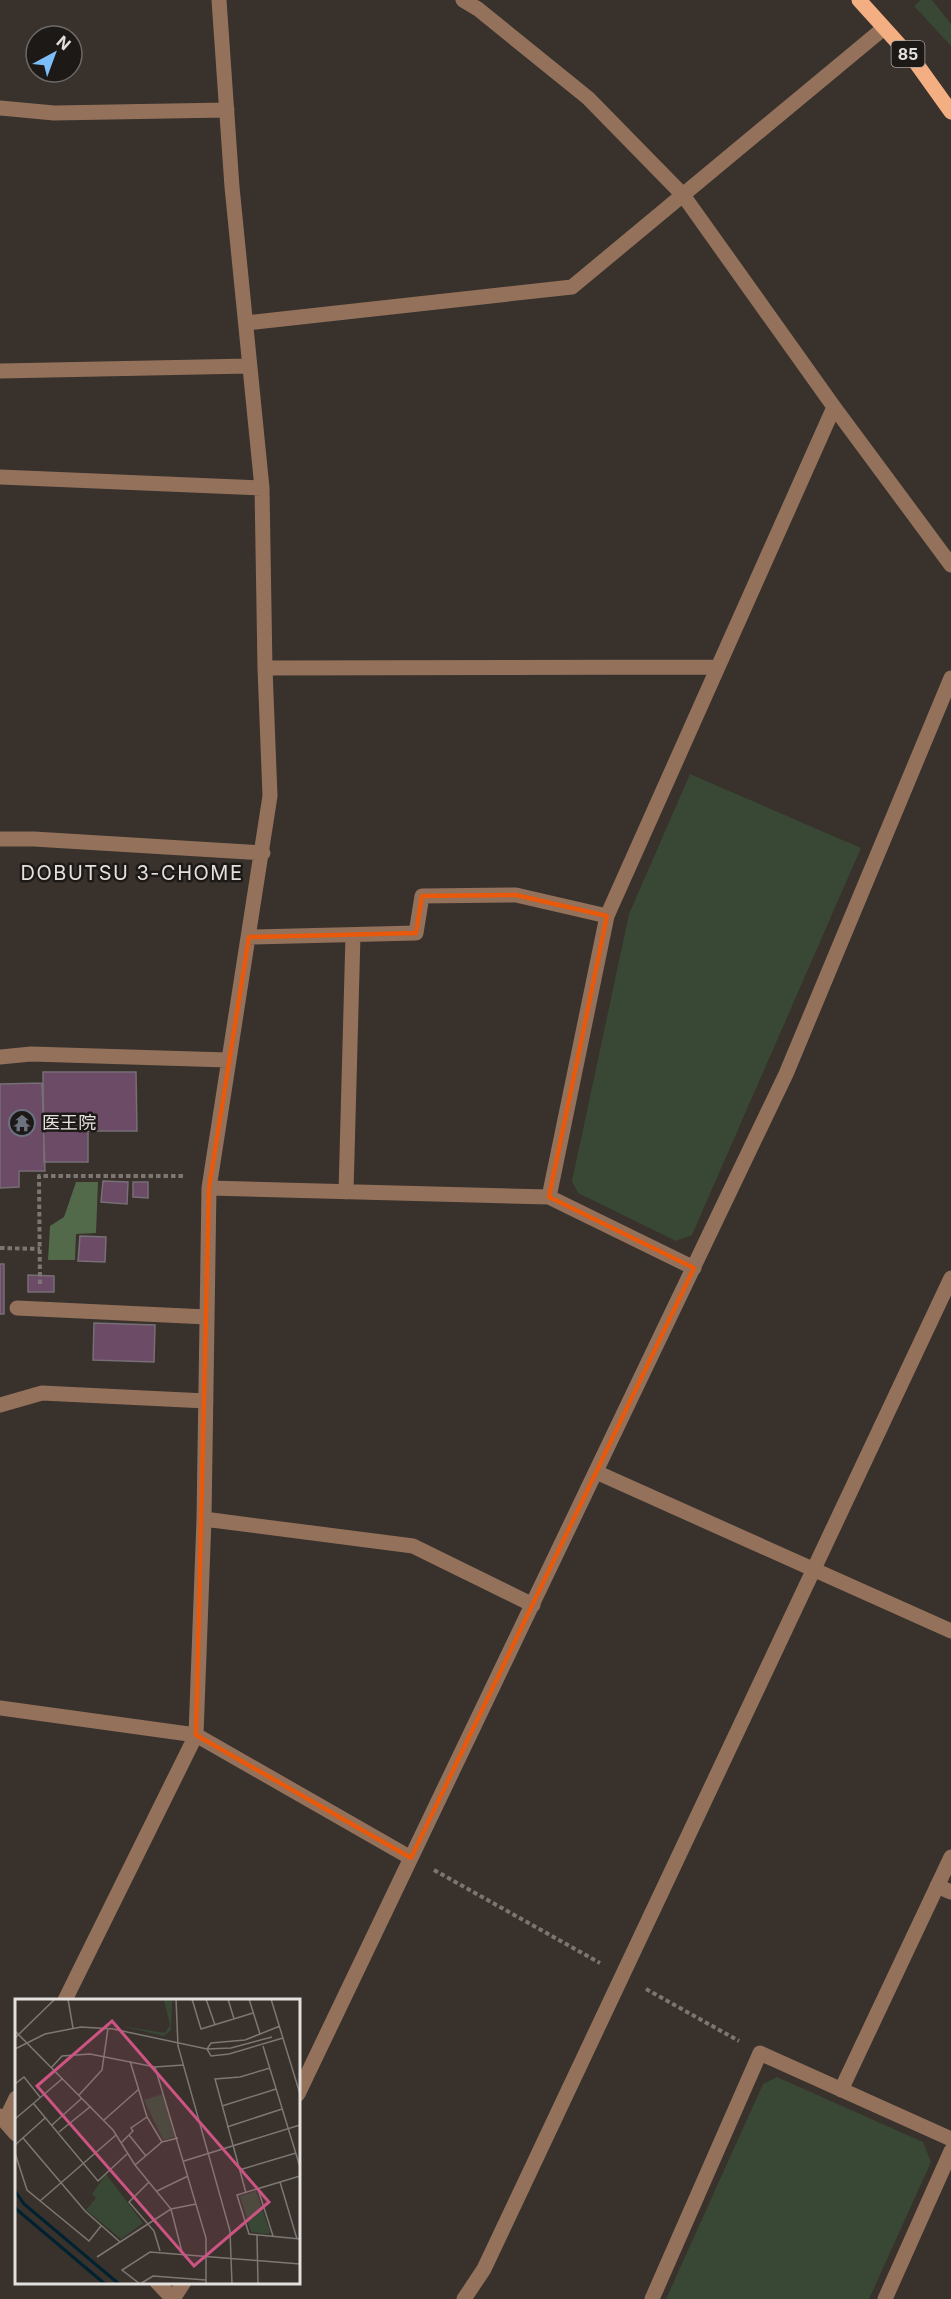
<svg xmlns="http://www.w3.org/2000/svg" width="951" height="2299" viewBox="0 0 951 2299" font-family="Inter,'Noto Sans JP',sans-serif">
<rect width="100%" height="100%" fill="#38312c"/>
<!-- green -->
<path fill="#394834" d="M921,0H932L951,24V46L914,6Z
M690,774L861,848L692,1235L676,1241L578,1193L572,1181L629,914Z
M777,2077L923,2142L931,2162L869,2299H666L763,2084Z"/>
<!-- forest -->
<path fill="#526a49" d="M76,1182H98L96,1233L76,1234L75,1260H48L50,1226L64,1217Z"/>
<!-- building -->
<path fill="#6b4b65" stroke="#766f75" stroke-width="1.5" d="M43,1072H136L137,1131H88V1162H44Z
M42,1083L45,1171H19V1187L0,1188V1084Z
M103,1181L128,1182L127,1204L101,1202Z
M133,1182H148V1198L133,1197Z
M80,1236L106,1237L105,1262L78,1261Z
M0,1264H4V1314H0Z
M28,1275L54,1276V1292H28Z
M94,1323L155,1325L154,1362L93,1360Z"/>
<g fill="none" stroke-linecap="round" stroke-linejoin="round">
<!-- path -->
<path stroke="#7b7671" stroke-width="4" stroke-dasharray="4.5 3" stroke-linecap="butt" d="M0,1248L40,1249
M40,1284L39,1176H185
M434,1870L600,1963
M646,1989L739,2041"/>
<!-- minor -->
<path stroke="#93715b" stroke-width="15" d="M463,0L478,9L588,98L683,195L834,407L951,565
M0,108L54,113L227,110
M246,323L572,287L884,28
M0,371L250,366
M0,477L262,488
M265,668L718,667
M0,839H34L263,853
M249,937L416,933L422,896L516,895L607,916
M0,1057L31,1054L228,1060
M209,1188L549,1197L694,1268
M346,1192L353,935
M549,1197L607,916L834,407
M17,1308L207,1317
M0,1405L42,1393L206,1401
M596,1472L951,1631
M204,1519L413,1546L533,1605
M0,1708L196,1735L411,1858
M937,1886L951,1892
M65,2000L196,1735L204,1519L209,1188L270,796L265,668L262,488L232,187L219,0
M841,2090L951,1857
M298,2094L786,1074L951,678
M0,2116L16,2134
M5,2121L16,2098
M157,2282L173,2299
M173,2299L184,2282
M464,2299L484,2269L951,1278
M652,2299L760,2053L951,2139
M885,2299L951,2151"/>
<!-- major -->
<path stroke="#f3ae81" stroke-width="15" d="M859,0L916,63L951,112"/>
</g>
<!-- marked area -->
<path fill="none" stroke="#e8590c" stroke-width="4.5" stroke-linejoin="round" d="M516,895L607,916L549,1197L694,1268L411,1858L196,1735L209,1188L249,937L416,933L422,896Z"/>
<!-- icons -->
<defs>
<symbol id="temple-ring" viewBox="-11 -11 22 22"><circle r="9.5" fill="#1d1917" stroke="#6b7280" stroke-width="1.5"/><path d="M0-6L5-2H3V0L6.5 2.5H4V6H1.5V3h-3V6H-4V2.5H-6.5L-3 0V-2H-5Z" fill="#6b7280"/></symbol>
</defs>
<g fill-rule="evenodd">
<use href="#temple-ring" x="7" y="1108" width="30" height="30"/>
</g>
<g text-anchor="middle" stroke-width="5" stroke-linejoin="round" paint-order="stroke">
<!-- shield labels -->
<rect fill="#1d1917" stroke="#a8a4a2" stroke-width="1.5" x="891.5" y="41" width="33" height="26" rx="4.5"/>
<g font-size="16" font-weight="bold" fill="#e4e0dd">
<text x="908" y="60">85</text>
</g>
<!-- poi labels -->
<g font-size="18" fill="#e4e0dd" stroke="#1d1917" text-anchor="start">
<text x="42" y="1129">医王院</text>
</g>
<!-- neighbourhood labels -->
<g font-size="20" letter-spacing="1.5" fill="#e4e0dd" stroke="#1d1917">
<text x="132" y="880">DOBUTSU 3-CHOME</text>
</g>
</g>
<!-- overview -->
<g transform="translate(15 1999)">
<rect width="285" height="285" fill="#38312c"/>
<path d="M149,1L157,2L156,31L149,37L107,27L150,34L155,26ZM148,95L160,138L148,141L129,101ZM91,175L128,224L106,240L71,211L81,199L77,195ZM241,192L255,233L253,235L236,233L225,197Z" fill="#394834"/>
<path fill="none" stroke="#002230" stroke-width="3" d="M0,192L9,205L104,285M0,209L90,285"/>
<path fill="none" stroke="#7d7773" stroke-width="1.5" d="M53,0L58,29M161,0L163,47L215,232L217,285M177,0L186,30L238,14M191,0L200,26M213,0L219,20M234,0L245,35M256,0L285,95M265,27L230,41L196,44L192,50L196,57L214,55L268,39M0,32L98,131L120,166L156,210L167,253M0,39L40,0M248,47L285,168M0,50L30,35L66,28L98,30L192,50L216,49L257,38M115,62L132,118L147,143M140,68L191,239V285M36,69L47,57L75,55L140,68L168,66M0,85L9,78L25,98M64,96L87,71L93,29M18,104L83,182L112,155M207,107L261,90M0,120L47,80M89,121L124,90M37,126L67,99M212,128L267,110M44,133L76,107M114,136L131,157M8,139L70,212L105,243M106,144L118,132L116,129L132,118M0,146L30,119M0,154L12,191L74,242L86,227M169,162L285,126M120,166L147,143L163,139M224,171L281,154M285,177L222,196L234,235L285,240M134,183L114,203L139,232L145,252M265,183L282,240M243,190L258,237M142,192L173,177M231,194L200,80L225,78L255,69M25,202L101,136M242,236L243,285M82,258L156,210L181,205M125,285L107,271L135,253L285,265M125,285L138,277L191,281"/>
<path fill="#cc5482" fill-opacity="0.15" stroke="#cc5482" stroke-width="3" d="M97,22L254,203L179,267L22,87Z"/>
<rect width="285" height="285" fill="none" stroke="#e4e0dd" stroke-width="3"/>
</g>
<!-- north arrow -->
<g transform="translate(54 54) rotate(41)"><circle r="28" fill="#1d1917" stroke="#6d6966" stroke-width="1.5"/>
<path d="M0-4.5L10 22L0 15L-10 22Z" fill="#7cbef9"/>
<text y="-9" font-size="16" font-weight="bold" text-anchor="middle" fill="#e4e0dd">N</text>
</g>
</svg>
